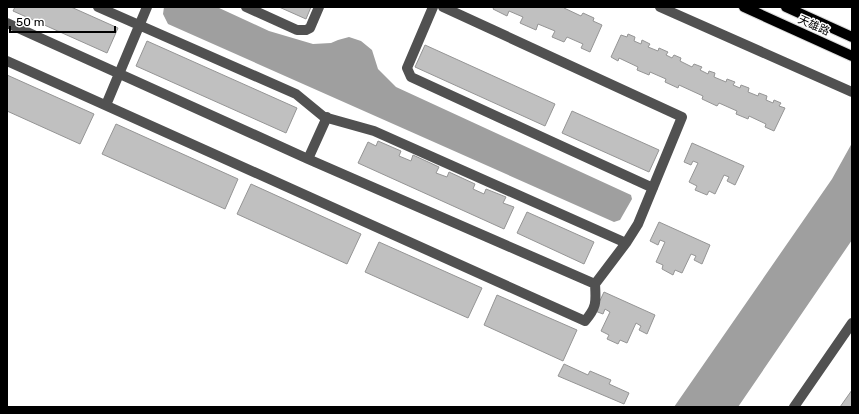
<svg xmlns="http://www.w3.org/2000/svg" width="859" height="414" viewBox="0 0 859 414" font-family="Rubik,'Noto Sans SC',sans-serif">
<rect width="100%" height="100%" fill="#fff"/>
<!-- water -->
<path fill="#9f9f9f" d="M164,7H217L269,31L313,44L331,43L338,40L349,37L361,41L372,50L378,69L396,87L631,195L632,199L620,220L614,222L168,24L163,14Z
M852,143V240L738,407H674L832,179Z"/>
<!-- building -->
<path fill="#c0c0c0" stroke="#959595" d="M15,7H71L118,28L107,53L13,11Z
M279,7H311L306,19Z
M494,7H565L564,8L581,16L583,13L594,18L593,21L602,25L590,52L581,48L583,44L567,37L564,42L552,37L555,31L538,24L536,30L520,23L523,17L509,11L507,16L493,9Z
M628,34L635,37L634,41L641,44L642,40L650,44L648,47L658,51L659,48L668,52L666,55L672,58L674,55L681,58L680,61L692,67L694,64L702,67L700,70L708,74L709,71L715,73L714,77L726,82L727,79L735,82L733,85L740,88L741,85L749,88L748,92L758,96L759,93L767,96L766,100L773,103L774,100L781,103L779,106L785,108L774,131L765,127L766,124L749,116L748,119L736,114L737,111L719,103L717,106L702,99L703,96L679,85L678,88L665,82L666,79L650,72L649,75L637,70L638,67L619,58L618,61L611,57L621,35L627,37Z
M147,41L297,108L286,133L136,66Z
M425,45L555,104L545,126L415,67Z
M7,75L94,114L80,144L7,111Z
M572,111L659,150L649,172L562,133Z
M116,124L238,179L225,209L102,154Z
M378,141L401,151L399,156L411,161L413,155L439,167L436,173L447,177L449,172L475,184L473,189L484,194L486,189L506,197L503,203L514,207L504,229L358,163L368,142L376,146Z
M692,143L744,166L735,185L727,181L729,177L724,175L715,194L709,191L707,195L695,190L697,186L689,182L698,163L693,161L691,165L684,162Z
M251,184L361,234L347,264L237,214Z
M527,212L594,242L584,264L517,233Z
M659,222L710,245L702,264L694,260L696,256L691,254L682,273L675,270L673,275L662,269L663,265L656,262L665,242L660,240L658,245L650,241Z
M379,242L482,288L468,318L365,272Z
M604,292L655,315L647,334L639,330L641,326L636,323L627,343L620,340L618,344L607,339L609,335L601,331L610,312L605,309L603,314L595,311Z
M497,295L577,330L563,361L484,325Z
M564,364L588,375L590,371L611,380L609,384L629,393L624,404L558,376Z
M852,390V407H840Z"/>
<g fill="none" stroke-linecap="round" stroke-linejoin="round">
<defs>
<path id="major" d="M744,7L852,56
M786,7L852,37"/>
</defs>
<!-- major casing -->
<use href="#major" stroke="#dbdbdb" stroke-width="12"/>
<!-- minor -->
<path stroke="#515151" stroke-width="10" d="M98,7L296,94L324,117L374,131L626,243
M246,7L297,30H306L310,28L319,7
M433,7L407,68L411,77L653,188
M660,7L852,92
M7,23L308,159L595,284L626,243L638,224L682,117L443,7
M7,61L585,321C597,307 596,302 595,284
M106,105L147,7
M308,159L327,117
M794,407L852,323"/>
<!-- major -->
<use href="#major" stroke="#000" stroke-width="10"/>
</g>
<g text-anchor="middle" stroke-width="3" stroke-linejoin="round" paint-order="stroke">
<!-- street labels -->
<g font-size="11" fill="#000" stroke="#fff">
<text transform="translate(814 25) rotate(24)" y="4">天雄路</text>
</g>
</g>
<!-- border -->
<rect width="859" height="414" fill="none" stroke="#000000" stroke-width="16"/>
<!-- scale -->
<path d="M10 26v6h105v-6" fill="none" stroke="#000000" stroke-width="2"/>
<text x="16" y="26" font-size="12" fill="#000000" stroke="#ffffff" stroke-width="3" paint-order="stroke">50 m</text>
</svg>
